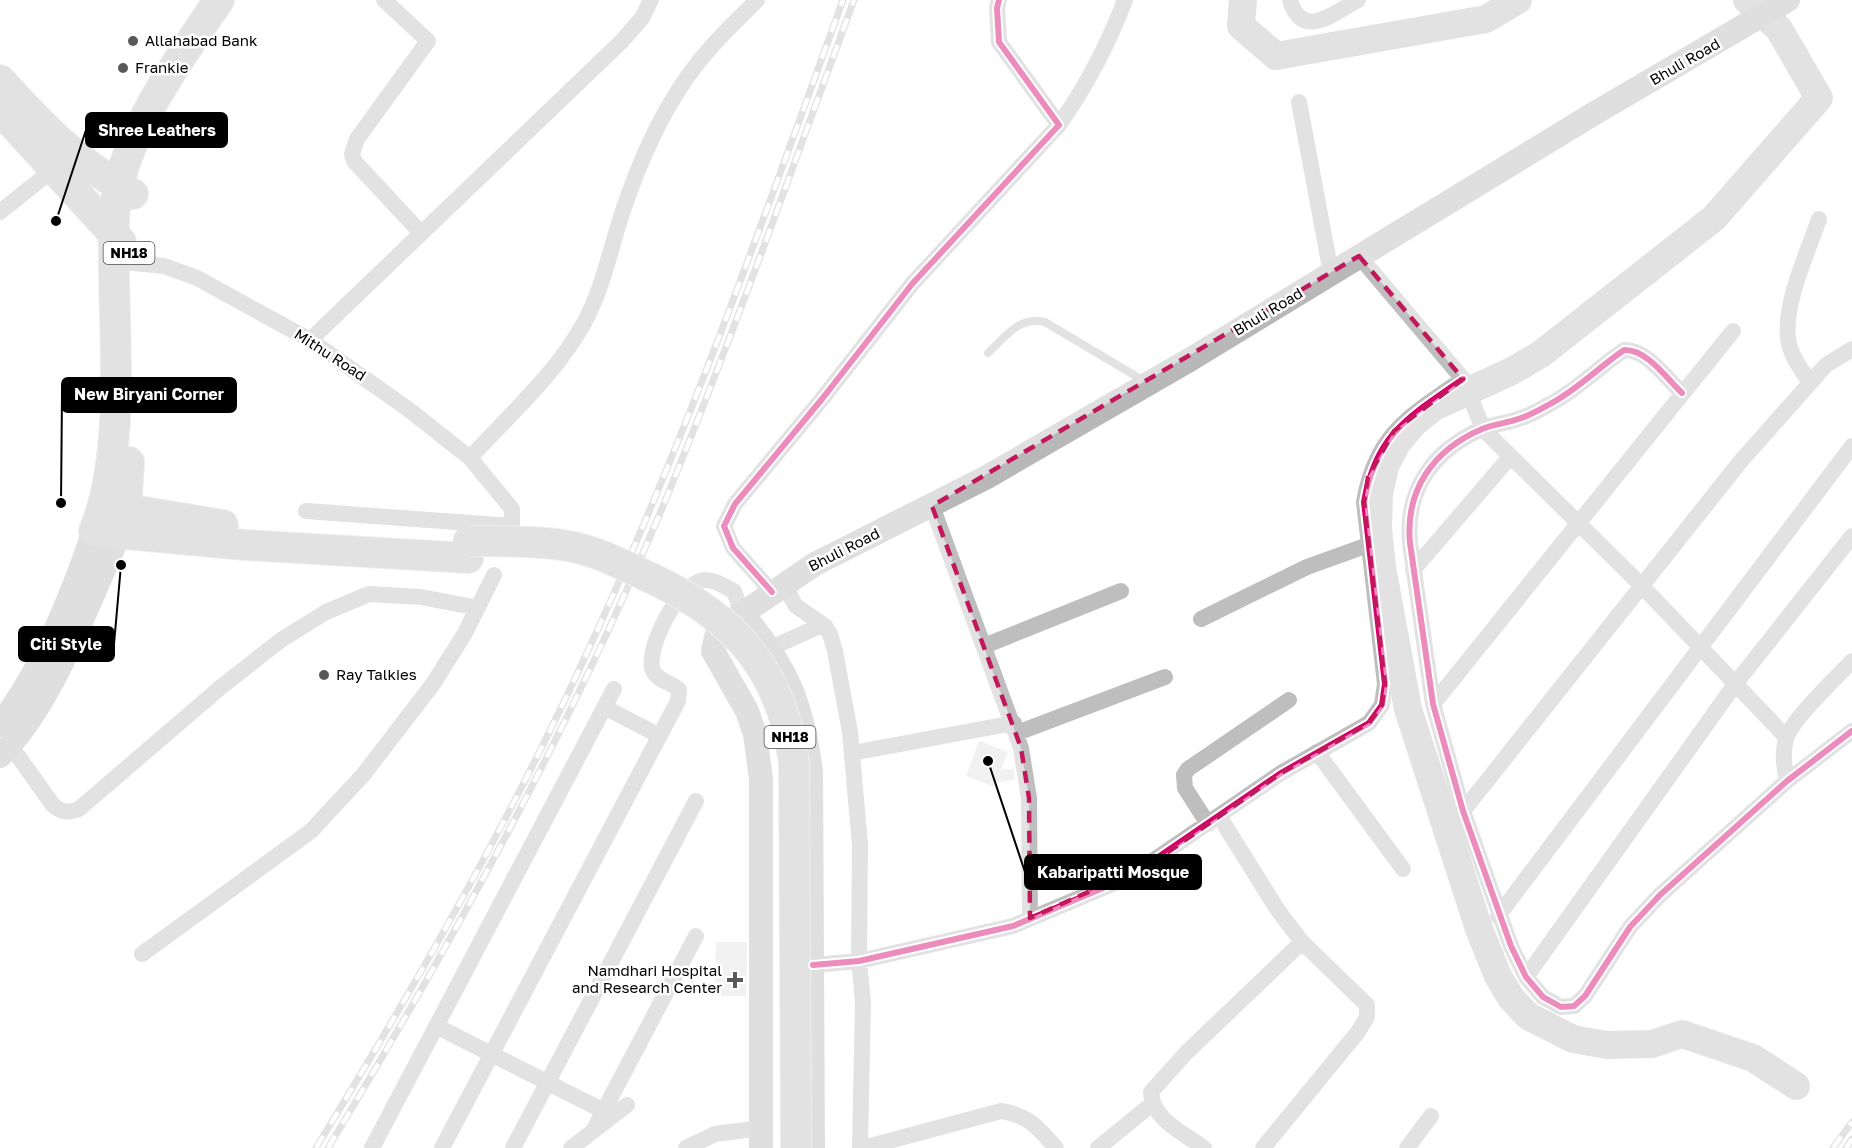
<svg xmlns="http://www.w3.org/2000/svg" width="1852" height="1148" viewBox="0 0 1852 1148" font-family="'Golos Text',sans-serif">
<rect width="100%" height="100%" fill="#fff"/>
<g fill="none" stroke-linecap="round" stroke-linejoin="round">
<!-- river -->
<path stroke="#bfbfbf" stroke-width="28" d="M1243,0L1241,26L1276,56L1486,19L1518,0
M1747,0L1779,29L1819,98L1714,218L1541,354L1512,371L1434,407L1414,423L1397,443L1385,466L1379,494L1378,528L1382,567L1408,709L1479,929L1498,976L1511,998L1528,1016L1573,1039L1607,1045L1652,1044L1682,1034L1753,1058L1796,1086"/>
</g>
<!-- building -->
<path fill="#dfdfdf" d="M979,741L1008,752L1001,770L1014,769L1015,780L997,782L995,787L966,776Z
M716,942H747L746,996H715Z"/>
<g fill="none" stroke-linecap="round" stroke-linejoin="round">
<defs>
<path id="highway" d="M219,0C182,55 132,123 118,188C112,216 114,245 114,274C115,352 124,459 94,531L245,545L468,558
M0,80C43,127 76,162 133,194
M0,110L121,242
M108,506L223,525
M119,535L126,511L129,462"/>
</defs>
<!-- highway casing -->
<use href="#highway" stroke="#dbdbdb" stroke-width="32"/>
<!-- lane -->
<path stroke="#bebebe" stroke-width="8" d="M988,353C1006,336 1019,316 1045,322L1144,381"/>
<!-- street -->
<path stroke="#bebebe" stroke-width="16" d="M384,0L428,41L357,139L352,154L354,161L421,233
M1290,0C1302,41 1334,13 1358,0
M1299,102L1331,273
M1059,125C1087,85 1108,45 1125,0
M0,212L60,164
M1359,256L1463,379L1483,429L1640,584L1786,737
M114,261L164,266L197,278L310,340L408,409L470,458L512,509V526L306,511
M310,340L622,41L642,18L651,0
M1810,383C1801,369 1789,354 1788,337C1784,302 1808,252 1819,219
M1682,393C1667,379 1647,349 1624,350C1599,367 1577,390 1550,404C1541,409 1531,415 1521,418C1508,423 1494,424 1482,429C1433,450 1405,490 1410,543L1433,704L1463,811L1511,946L1526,977L1543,997L1561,1007L1574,1006L1585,996L1630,927L1660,895L1787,781L1852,731
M470,458C509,415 556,374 584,323C605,285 612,239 627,199C646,145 673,88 713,45C727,29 743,15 757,0
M932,506L1021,748L1029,798L1030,918
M1413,570L1510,457
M783,584L796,606L825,626L830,634L835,651L850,732L860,845L859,961L863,1002L860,1148
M772,592L733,548L724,526L735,504L822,399L912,284L1059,125L999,42L997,8L999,0
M1201,619L1307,567L1368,545
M984,646L1121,591
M771,648L822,625
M1433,704L1733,331
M604,707L660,736
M1017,733L1165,677
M10,745L53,805C62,813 68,813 79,809L221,687L281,640L326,612L369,594L421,597L478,608
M1317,752L1403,869
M852,753L1014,723
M1787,781C1784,766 1782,754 1786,739C1792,719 1836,678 1852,661
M1463,811L1740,462L1826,365L1852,349
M1219,816L1277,909L1302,942L1367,1005V1017L1358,1032L1263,1148
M1208,824L1185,788L1184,775L1188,769L1289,700
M1498,916L1852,446
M142,954L311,831L363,775L433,684L465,633L494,575
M813,965L859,961L1013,926L1129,877L1281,773L1369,723L1382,705L1385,684L1364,502C1376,433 1410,416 1463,379
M1526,977L1736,683L1852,536
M436,1026L604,1111
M593,1131L696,936
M372,1148L614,689
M442,1148L678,701L679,690C671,682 658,681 653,671C644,650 679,583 704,580C714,579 725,587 734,591L742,613
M513,1148L696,801
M571,1148L627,1105
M686,1148L715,1134L761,1128
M863,1148L1001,1111C1029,1115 1038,1128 1056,1148
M1098,1148L1152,1104
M1204,1148C1183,1133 1152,1119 1151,1092L1186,1053L1302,942
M1407,1148L1431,1116"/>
<!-- secondary -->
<path stroke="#b8b8b8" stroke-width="24" d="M742,613C787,668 802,701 811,772L813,1148
M0,725C43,668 71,598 94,531
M0,756C53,703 88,603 119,535
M761,1148V779L755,734L747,711L713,651L716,637L733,620L815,564L987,477L1191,359L1595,113L1788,0"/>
<!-- highway -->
<use href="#highway" stroke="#bebebe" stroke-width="30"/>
<defs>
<path id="rail" d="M316,1148C413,989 507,827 585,657C684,444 763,221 843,0
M328,1148C453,941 570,729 663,506C732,339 792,169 854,0
M1833,1148L1852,1122
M1846,1148L1852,1139"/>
</defs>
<!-- rail casing -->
<use href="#rail" stroke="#bebebe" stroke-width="7"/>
<!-- rail -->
<use href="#rail" stroke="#fff" stroke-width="4.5" stroke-dasharray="14" stroke-linecap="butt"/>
<defs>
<path id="highway-bridge" d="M468,541C501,542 535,540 568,546C593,550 617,562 640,573C729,612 781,664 794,763L796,1148"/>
</defs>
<!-- highway-bridge casing -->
<use href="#highway-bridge" stroke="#dbdbdb" stroke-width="32" stroke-linecap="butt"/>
<!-- highway-bridge -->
<use href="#highway-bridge" stroke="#bebebe" stroke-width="30"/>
<defs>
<path id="cycleway" d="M1682,393C1667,379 1647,349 1624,350C1599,367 1577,390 1550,404C1541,409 1531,415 1521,418C1508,423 1494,424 1482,429C1433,450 1405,490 1410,543L1433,704L1463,811L1511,946L1526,977L1543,997L1561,1007L1574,1006L1585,996L1630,927L1660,895L1787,781L1852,731
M772,592L733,548L724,526L735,504L822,399L912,284L1059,125L999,42L997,8L999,0
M813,965L859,961L1013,926L1129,877L1281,773L1369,723L1382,705L1385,684L1364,502C1376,433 1410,416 1463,379"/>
</defs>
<!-- cycleway casing -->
<use href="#cycleway" stroke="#fff" stroke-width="10"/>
<!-- cycleway -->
<use href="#cycleway" stroke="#d6006c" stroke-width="6"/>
</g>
<!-- marked area -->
<path d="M0 0H1852V1148H0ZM1359,256L1463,379L1394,431L1368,477L1364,502L1385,684L1382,705L1369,723L1281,773L1151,864L1030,918L1029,798L1021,748L932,506Z" fill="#fff" fill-opacity=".55" fill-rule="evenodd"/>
<path fill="none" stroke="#c2185b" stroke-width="4.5" stroke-dasharray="12 8" stroke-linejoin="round" d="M1359,256L1463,379L1394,431L1368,477L1364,502L1385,684L1382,705L1369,723L1281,773L1151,864L1030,918L1029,798L1021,748L932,506Z"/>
<!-- markers -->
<g fill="#595959" stroke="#fff" stroke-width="2">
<circle cx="133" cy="41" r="6"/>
<circle cx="123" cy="68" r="6"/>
<circle cx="324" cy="675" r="6"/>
<path d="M732 971h6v6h6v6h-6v6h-6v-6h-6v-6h6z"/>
</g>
<g text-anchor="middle" stroke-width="5" stroke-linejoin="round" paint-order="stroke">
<!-- shield labels -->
<g fill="#fff" stroke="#4c4c4c" stroke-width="1.5">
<rect x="103.5" y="242" width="51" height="22" rx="4.5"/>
<rect x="764.5" y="726" width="51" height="22" rx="4.5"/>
</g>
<g font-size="14" font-weight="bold" fill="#000">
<text x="129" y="258">NH18</text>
<text x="790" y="742">NH18</text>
</g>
<!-- poi labels -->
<g font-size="15" fill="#000" stroke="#fff" text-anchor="start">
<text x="145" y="46">Allahabad Bank</text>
<text x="135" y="73">Frankie</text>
<text x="336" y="680">Ray Talkies</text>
<text x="722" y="976" text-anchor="end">Namdhari Hospital<tspan x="722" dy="17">and Research Center</tspan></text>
</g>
<!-- street labels -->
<g font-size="15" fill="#000" stroke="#fff">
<text transform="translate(1685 62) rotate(-30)" y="5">Bhuli Road</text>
<text transform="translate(1268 312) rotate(-31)" y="5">Bhuli Road</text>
<text transform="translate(330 355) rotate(33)" y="5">Mithu Road</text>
<text transform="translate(844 550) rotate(-27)" y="5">Bhuli Road</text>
</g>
</g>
<!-- callouts -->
<path fill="none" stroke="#000" stroke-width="2" d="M56 221L86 130M61 503L62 395M121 565L114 644M988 761L1025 872"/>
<g fill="#000" stroke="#fff" stroke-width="2">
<circle cx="56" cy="221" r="6"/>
<circle cx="61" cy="503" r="6"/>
<circle cx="121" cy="565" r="6"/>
<circle cx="988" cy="761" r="6"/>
</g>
<g fill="#000" stroke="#000" stroke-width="2">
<rect x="86" y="113" width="141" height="34" rx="6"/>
<rect x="62" y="378" width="174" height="34" rx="6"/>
<rect x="19" y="627" width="95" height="34" rx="6"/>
<rect x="1025" y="855" width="176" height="34" rx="6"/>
</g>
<g font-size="16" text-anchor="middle" font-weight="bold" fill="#fff">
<text x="157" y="136">Shree Leathers</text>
<text x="149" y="400">New Biryani Corner</text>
<text x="66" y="650">Citi Style</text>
<text x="1113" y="878">Kabaripatti Mosque</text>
</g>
</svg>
